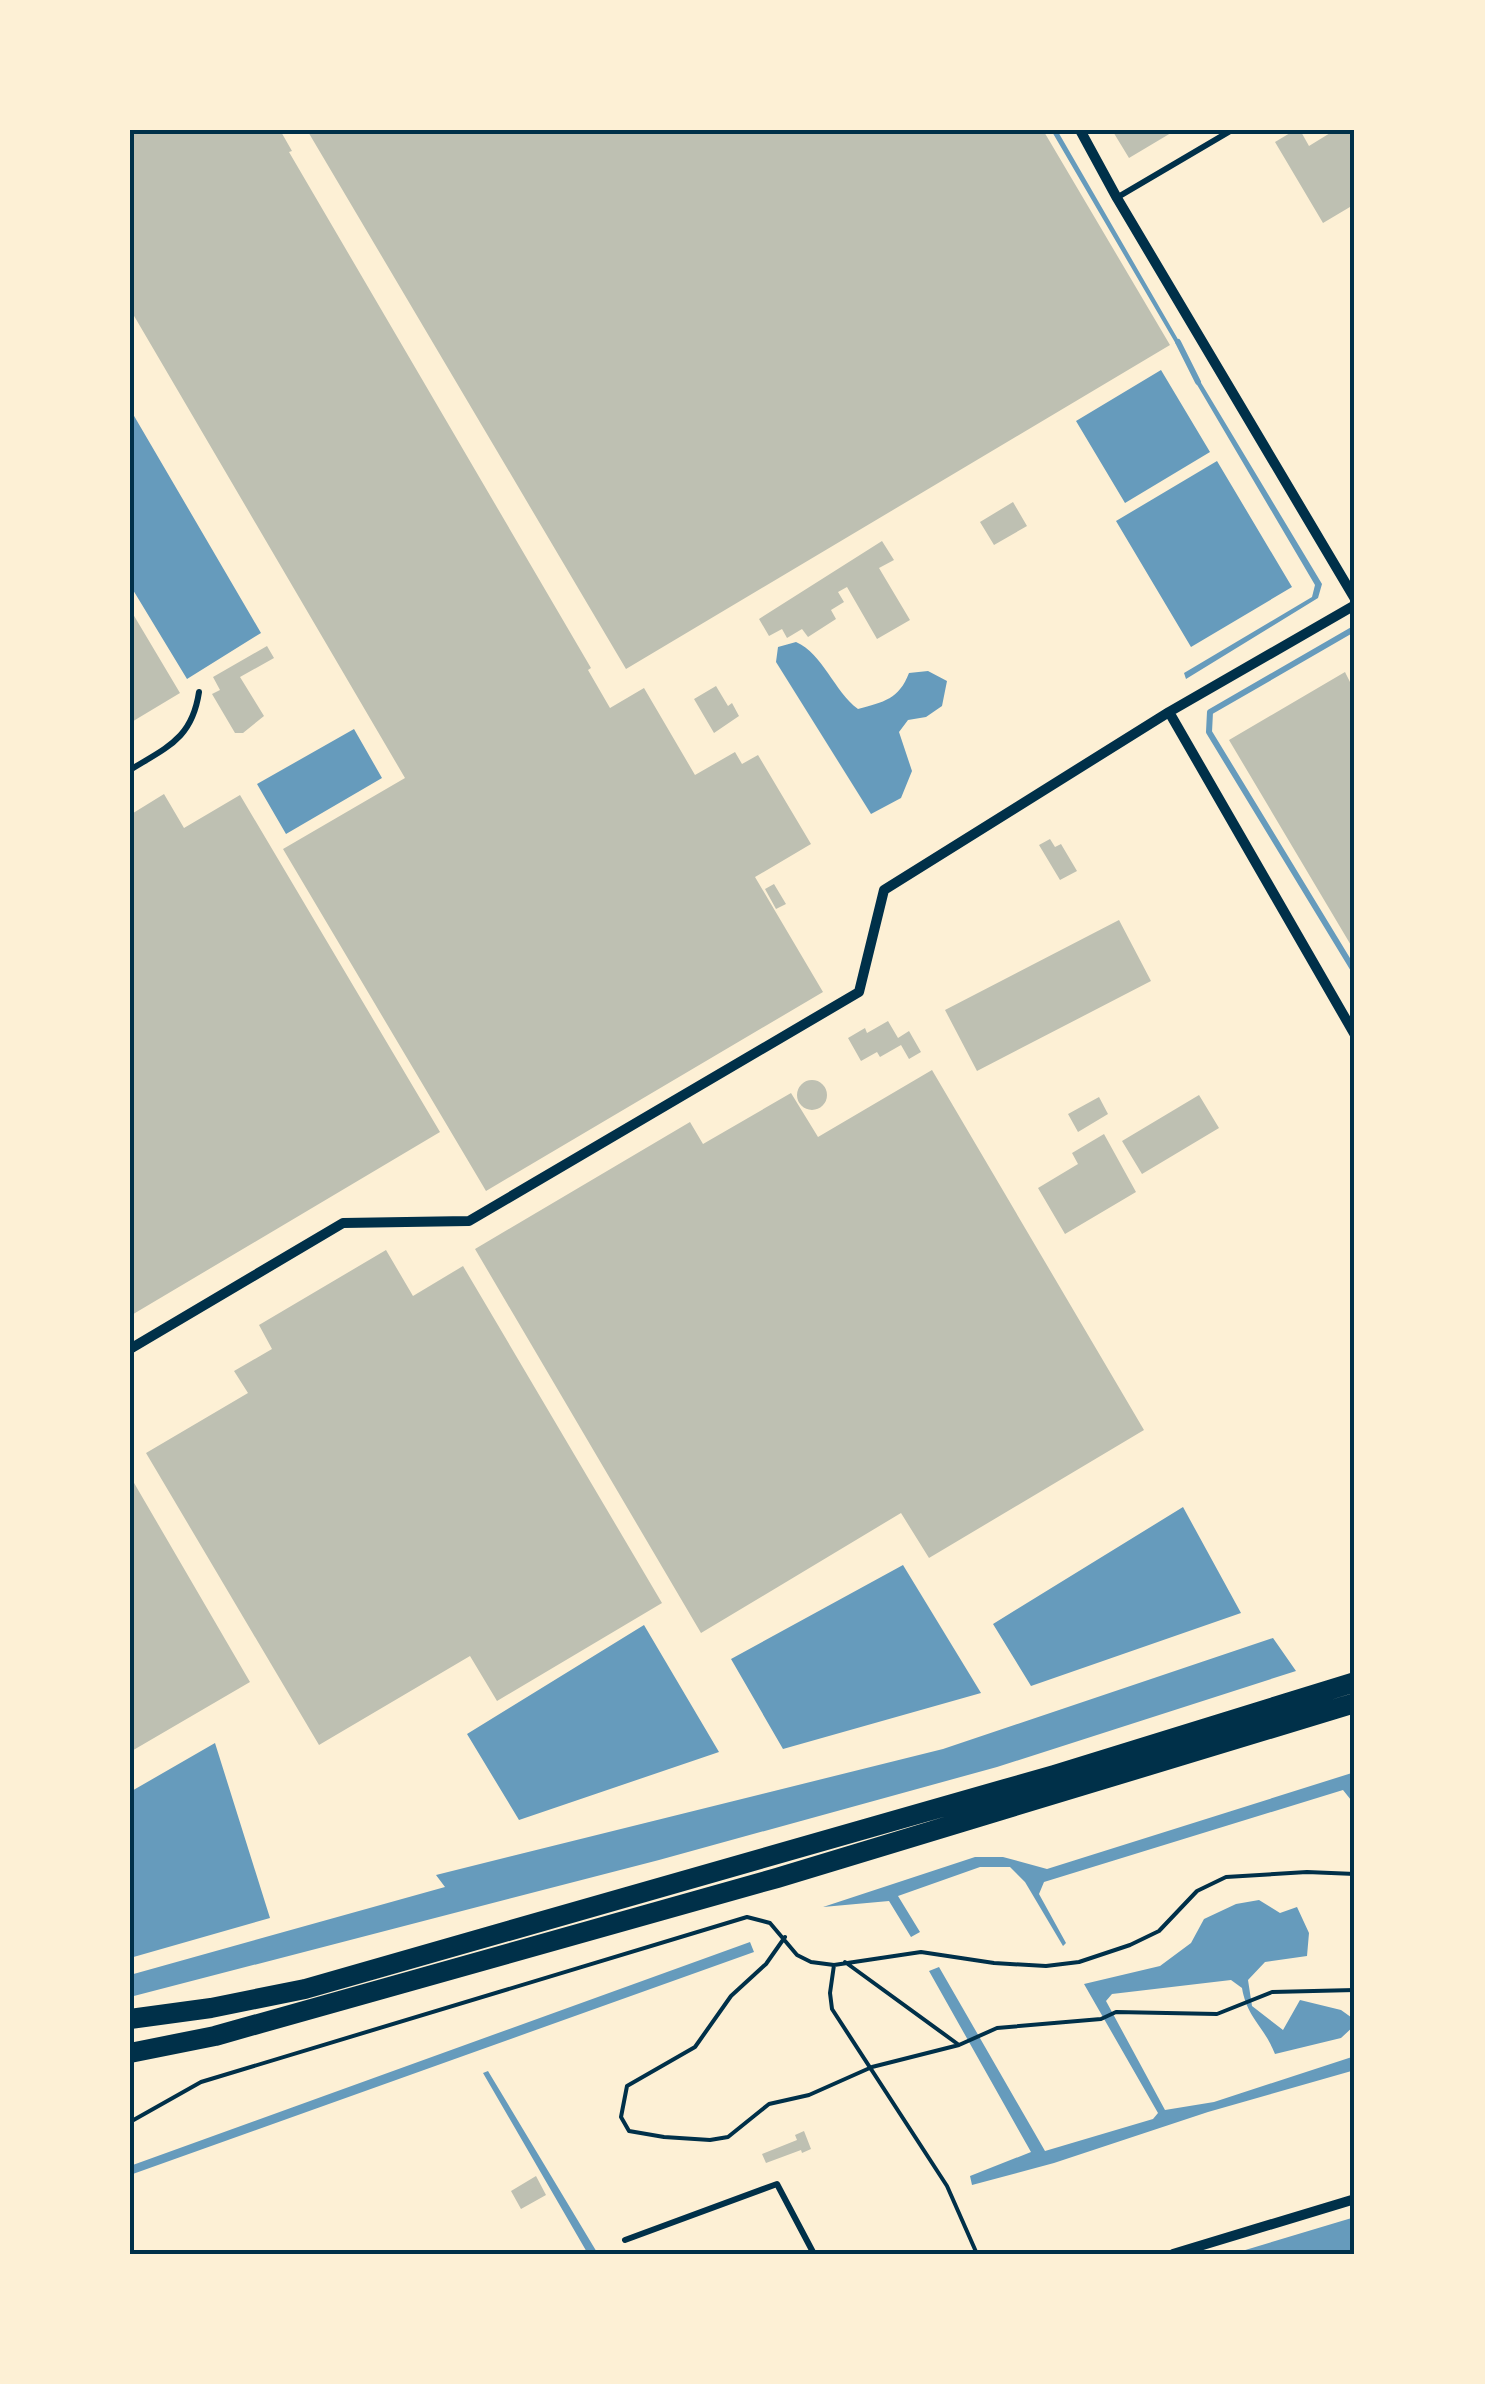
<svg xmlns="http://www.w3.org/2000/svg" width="1485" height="2384" viewBox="0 0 1485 2384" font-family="'Alegreya Sans',sans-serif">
<rect width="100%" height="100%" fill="#fdf0d5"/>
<!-- water -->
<path fill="#669bbc" d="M1051,130H1057L1179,341L1176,344Z
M1161,370L1210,452L1125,503L1076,421Z
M1200,381L1322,584L1318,598L1186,679L1184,673L1312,597L1315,585L1196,383Z
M130,409L261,633L187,679L130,585Z
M1217,461L1292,587L1191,647L1116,521Z
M796,642C823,654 834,691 858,709C884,702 899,699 909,673L928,671L947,681L942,706L926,717L908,720L899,732L912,771L901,798L871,814L776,662L778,647Z
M354,729L382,778L286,834L257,784Z
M1183,1507L1241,1613L1031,1686L993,1624Z
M903,1565L981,1693L783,1749L731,1659Z
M644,1625L719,1752L519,1820L467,1734Z
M1273,1638L1296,1671L997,1767L659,1860L130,1997V1975L445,1887L436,1875L943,1749Z
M215,1743L270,1918L130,1958V1792Z
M1355,1772V1805L1343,1790L1044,1882L1039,1894L1066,1943L1063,1946L1025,1882L1010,1867H980L898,1896L920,1932L911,1937L889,1901L823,1907L975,1857H1003L1047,1869Z
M1259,1900L1280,1913L1297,1907L1309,1933L1307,1956L1265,1962L1248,1980L1252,2006L1283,2030L1300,2000L1341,2010L1355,2020V2025L1341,2038L1275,2054C1264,2026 1247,2018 1242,1988L1231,1980L1112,1994L1106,2001L1165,2110L1214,2102L1355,2056V2070L1208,2112L1054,2163L972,2185L970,2176L1031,2152L929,1971L939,1967L1045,2151L1153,2119L1158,2113L1084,1984L1160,1966L1191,1943L1204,1919L1236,1904Z
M750,1942L754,1952L130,2175V2166Z
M488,2071L598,2254H588L483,2073Z
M1355,2217V2254H1232Z"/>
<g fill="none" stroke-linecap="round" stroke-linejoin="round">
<!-- stream -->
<path stroke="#669bbc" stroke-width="6" d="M1178,342L1198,382
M1352,630L1210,712L1209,732L1355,972"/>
</g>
<!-- building -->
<path fill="#bec0b2" d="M130,130H280L292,151L289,152L591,668L588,670L610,708L644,688L695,775L735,752L742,764L758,755L811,844L755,877L823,992L486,1191L283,849L405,778L130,309Z
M307,130H1043L1170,345L626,669Z
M1112,130H1176L1129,158Z
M1295,130H1300L1309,146L1335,130H1355V204L1323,223L1275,142Z
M1013,502L1027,526L994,545L980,522Z
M882,541L894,560L879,568L910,620L877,639L847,587L838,592L844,602L831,610L836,619L808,637L802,629L787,638L782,629L769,636L759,619Z
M130,609L180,693L130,723Z
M267,646L274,658L240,677L264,716L243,733H235L212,694L220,690L213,677Z
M1345,672L1351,684L1355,682V952L1229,740Z
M716,686L728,706L732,703L739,716L714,733L694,699Z
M164,794L184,828L240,795L440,1132L130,1316V815Z
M1050,839L1055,847L1061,844L1077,871L1060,880L1039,845Z
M774,884L786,904L776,909L765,889Z
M1119,920L1151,981L977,1071L945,1010Z
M888,1021L898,1038L909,1031L921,1052L909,1059L901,1045L880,1057L877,1052L861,1061L848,1038L865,1028L867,1033Z
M932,1070L1144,1430L929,1558L901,1513L701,1633L475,1249L690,1122L703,1144L791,1093L818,1137Z
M797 1095a15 15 0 1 1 30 0a15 15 0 1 1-30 0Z
M1199,1095L1219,1128L1142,1174L1122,1141Z
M1099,1097L1108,1114L1078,1132L1068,1114Z
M1104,1134L1136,1192L1065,1234L1038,1188L1078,1164L1072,1153Z
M386,1250L413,1296L463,1266L662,1603L497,1701L470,1656L319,1745L146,1453L248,1393L234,1371L272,1349L259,1325Z
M130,1476L250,1682L130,1752Z
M804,2131L811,2149L802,2153L801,2150L766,2163L762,2154L797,2140L795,2135Z
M536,2176L546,2195L521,2209L511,2191Z"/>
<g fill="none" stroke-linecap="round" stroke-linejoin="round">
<!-- path -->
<path stroke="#003049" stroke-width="4" d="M785,1937L766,1964L731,1996L695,2047L627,2086L621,2117L629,2131L664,2137L710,2140L728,2137L769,2104L809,2095L872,2067L959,2045
M845,1962L959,2045L997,2028L1101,2019L1116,2012L1217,2014L1272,1992L1355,1990
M834,1965L830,1993L832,2009L947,2186L977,2254
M130,2122L201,2082L747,1917L770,1923L797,1955L811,1962L834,1965L921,1952L994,1963L1046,1966L1079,1962L1130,1945L1159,1931L1197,1891L1226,1877L1307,1872L1355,1874"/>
<!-- service -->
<path stroke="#003049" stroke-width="6" d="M1118,197L1232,130
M130,770C167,747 192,739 199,692
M625,2240L777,2184L814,2254"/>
<!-- minor -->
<path stroke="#003049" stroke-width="10" d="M1080,130L1117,198L1355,599
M1169,712L1355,1035
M130,1349L343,1223L469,1221L859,992L884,890L1169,712L1355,605
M1173,2254L1355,2199"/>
<!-- primary -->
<path stroke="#003049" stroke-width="20" d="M130,2019L211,2008L305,1989L1054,1775L1355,1682
M130,2053L215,2036L777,1878L1355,1703"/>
</g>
<!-- border -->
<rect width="1485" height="2384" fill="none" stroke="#fdf0d5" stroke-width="265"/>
<rect x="132" y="132" width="1220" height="2120" fill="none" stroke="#003049" stroke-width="4"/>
</svg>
